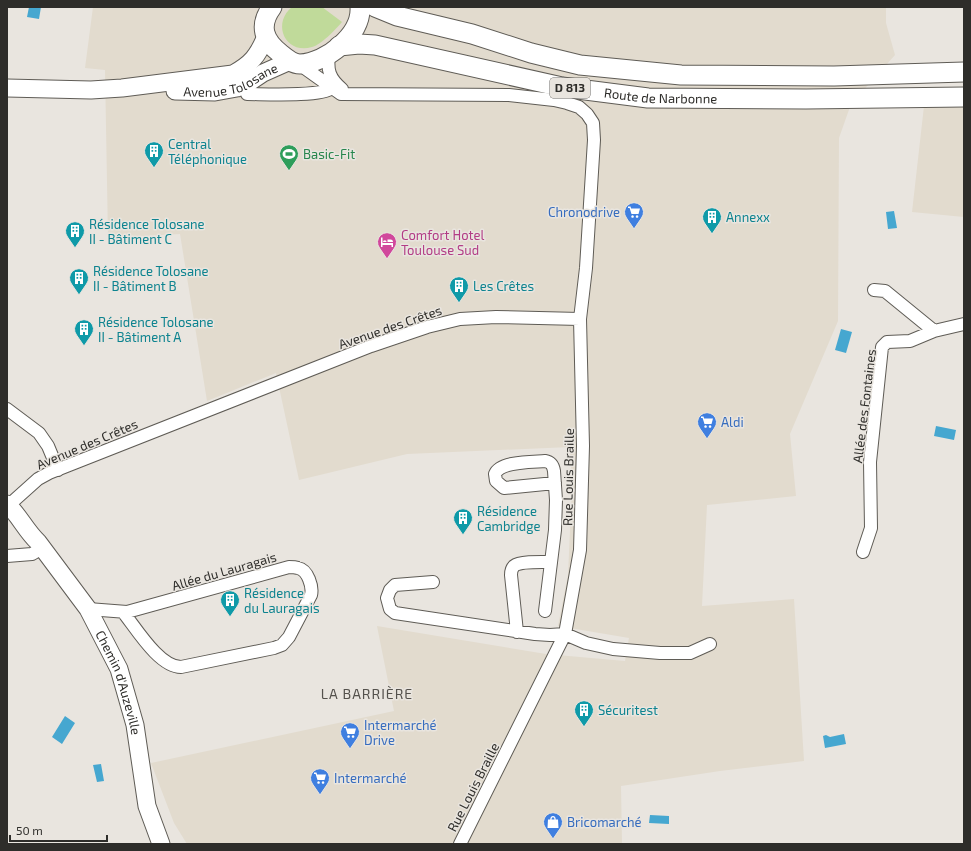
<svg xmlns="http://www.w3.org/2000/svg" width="971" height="851" viewBox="0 0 971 851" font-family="'Exo 2',sans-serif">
<rect width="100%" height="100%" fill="#e9e5df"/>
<!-- built -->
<path fill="#e2dbce" d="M93,7H886V23L895,55L851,104L839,138L838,321L790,434L796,496L707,505L702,606L794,599L804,761L720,771L621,786L622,844H187L174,823L151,763L394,711L377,626L546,654L625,661L629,638L558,626L568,575L572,487L570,447L407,454L299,480L276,373L207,401L180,234L108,238L105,70L85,68Z
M964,104V217L912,212L924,106Z"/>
<!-- green -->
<path fill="#c0da9a" d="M292,7H322L342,22C336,29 321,45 312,47C286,55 271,24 292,7Z"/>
<!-- water -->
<path fill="#46a7d0" d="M29,7H41L39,19L27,17Z
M894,211L897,228L888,229L886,212Z
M841,329L852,332L846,353L835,350Z
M936,426L956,430L954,440L934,436Z
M65,716L75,723L62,744L52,737Z
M844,734L846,744L825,748L823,736L826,735L830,737Z
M101,764L104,781L97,782L93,765Z
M650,815L669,816V824L649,823Z"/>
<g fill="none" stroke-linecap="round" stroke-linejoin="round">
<defs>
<path id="street" d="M329,54C327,70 329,78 342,89
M299,64L341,94L509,95L554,100L567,103L579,107L587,114L593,123L594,140L586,268L580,319L583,446L580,550L565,634L460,844
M247,94C264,94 321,97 332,88
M874,290L885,291L934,331
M7,409L39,433L48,446L58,470
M9,505L38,479L49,473L371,346L427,327L460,319L496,317L580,319
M863,552L871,528L870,462L882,347L887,342L910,341L934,331L964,324
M7,556L32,554L42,548
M433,582L395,585L390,590L387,598L390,609L395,613L535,634L550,635L565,634L586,643L613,649L660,653H690L710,644
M88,609L127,612L289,567C292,567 295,567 298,568C308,570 313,587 311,595L289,637L282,645L274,648L181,667C159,667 136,628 123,612
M545,611L555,530L556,500L554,471C553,465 551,462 545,461C533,462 500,461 495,474L496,481L504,488L555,483
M517,632L511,575C511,572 512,568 514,566C520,561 543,562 551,562"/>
<g id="secondary">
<path d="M7,88L91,90L122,88L233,74C251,64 258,56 266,36"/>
<path id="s1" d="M175,91L215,92L237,88L245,85L263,73L290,61"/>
<path id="s2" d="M7,504C19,515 26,531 38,542L88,609L119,669L135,725L147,806L161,844"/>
</g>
<g id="primary">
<path d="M272,7C258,26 264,41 281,54C287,59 293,64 300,64C326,63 362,35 360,7"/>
<path d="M375,7L397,16L472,34L531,53L580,65L681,75L834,76L964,72"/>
<path id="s3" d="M339,46L359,44L375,45L562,87L648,98L806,99L964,97"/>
</g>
</defs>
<!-- street casing -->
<use href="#street" stroke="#5f5c56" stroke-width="14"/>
<!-- secondary casing -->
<use href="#secondary" stroke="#5f5c56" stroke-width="19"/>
<!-- primary casing -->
<use href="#primary" stroke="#5f5c56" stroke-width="21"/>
<!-- street -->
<use href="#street" stroke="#fff" stroke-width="12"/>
<!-- secondary -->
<use href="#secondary" stroke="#fff" stroke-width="17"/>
<!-- primary -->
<use href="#primary" stroke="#fff" stroke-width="19"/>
</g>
<!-- icons -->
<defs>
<symbol id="building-pin" viewBox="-11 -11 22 30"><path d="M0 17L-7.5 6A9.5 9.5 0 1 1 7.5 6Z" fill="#0f9aa8" stroke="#e9e5df"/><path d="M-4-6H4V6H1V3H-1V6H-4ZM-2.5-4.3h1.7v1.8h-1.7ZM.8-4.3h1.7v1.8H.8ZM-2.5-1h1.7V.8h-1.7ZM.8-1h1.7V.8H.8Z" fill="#fff"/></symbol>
<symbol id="stadium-pin" viewBox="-11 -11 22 30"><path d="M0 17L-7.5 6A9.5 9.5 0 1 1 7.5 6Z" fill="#2e9e5b" stroke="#e9e5df"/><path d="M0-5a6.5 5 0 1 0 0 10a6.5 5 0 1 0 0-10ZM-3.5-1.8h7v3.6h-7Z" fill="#fff"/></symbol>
<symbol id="supermarket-pin" viewBox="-11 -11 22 30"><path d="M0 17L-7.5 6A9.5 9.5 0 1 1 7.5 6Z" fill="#3f7fe0" stroke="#e9e5df"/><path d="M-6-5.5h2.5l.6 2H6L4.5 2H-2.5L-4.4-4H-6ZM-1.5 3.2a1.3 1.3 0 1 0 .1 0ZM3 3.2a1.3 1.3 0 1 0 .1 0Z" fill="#fff"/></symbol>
<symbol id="hotel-pin" viewBox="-11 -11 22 30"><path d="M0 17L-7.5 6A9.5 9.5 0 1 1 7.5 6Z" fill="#d1479c" stroke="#e9e5df"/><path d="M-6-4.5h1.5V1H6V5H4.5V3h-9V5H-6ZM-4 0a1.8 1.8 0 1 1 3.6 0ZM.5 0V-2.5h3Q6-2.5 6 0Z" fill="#fff"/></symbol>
<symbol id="shop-pin" viewBox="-11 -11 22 30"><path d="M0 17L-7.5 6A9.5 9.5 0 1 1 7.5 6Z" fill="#3f7fe0" stroke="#e9e5df"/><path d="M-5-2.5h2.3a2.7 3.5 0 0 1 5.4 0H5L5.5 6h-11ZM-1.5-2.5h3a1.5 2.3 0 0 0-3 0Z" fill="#fff"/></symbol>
</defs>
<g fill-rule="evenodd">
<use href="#building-pin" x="143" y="140" width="22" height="30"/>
<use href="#stadium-pin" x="278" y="143" width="22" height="30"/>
<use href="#supermarket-pin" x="623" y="201" width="22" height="30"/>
<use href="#building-pin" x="701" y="206" width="22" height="30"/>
<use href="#building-pin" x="64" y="220" width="22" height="30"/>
<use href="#hotel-pin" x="376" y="231" width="22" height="30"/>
<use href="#building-pin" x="68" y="267" width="22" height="30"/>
<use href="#building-pin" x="448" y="275" width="22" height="30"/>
<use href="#building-pin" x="73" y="318" width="22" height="30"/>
<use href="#supermarket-pin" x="696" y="411" width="22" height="30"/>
<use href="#building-pin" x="452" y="507" width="22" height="30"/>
<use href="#building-pin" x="219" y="589" width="22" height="30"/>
<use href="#building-pin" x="573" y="699" width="22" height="30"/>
<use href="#supermarket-pin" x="339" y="721" width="22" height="30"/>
<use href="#supermarket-pin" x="309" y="767" width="22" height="30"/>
<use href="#shop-pin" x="542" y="811" width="22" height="30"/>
</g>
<g text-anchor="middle" stroke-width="3" stroke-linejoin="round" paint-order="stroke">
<!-- shield labels -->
<rect fill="#e9e5df" stroke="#666460" stroke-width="1" x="550" y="78" width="40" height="20" rx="3"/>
<g font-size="12" font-weight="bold" fill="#2e2d2a">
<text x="570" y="92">D 813</text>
</g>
<!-- street labels -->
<g font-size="13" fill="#2e2d2a" stroke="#e9e5df">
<text dy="5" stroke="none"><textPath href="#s1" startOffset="58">Avenue Tolosane</textPath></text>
<text dy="5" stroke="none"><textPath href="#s3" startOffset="327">Route de Narbonne</textPath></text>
<text transform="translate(390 327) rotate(-19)" y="5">Avenue des Crêtes</text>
<text transform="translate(864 406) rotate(-83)" y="5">Allée des Fontaines</text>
<text transform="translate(87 444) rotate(-23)" y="5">Avenue des Crêtes</text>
<text transform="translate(568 477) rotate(-89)" y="5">Rue Louis Braille</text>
<text transform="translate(224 571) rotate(-16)" y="5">Allée du Lauragais</text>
<text dy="5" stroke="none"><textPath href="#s2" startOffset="213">Chemin d'Auzeville</textPath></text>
<text transform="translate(473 787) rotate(-63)" y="5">Rue Louis Braille</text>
</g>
<!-- culture labels -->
<g font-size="13" fill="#0d838f" stroke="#e9e5df" text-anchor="start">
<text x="168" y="149">Central<tspan x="168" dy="15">Téléphonique</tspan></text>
<text x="726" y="222">Annexx</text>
<text x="89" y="229">Résidence Tolosane<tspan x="89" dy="15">II - Bâtiment C</tspan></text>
<text x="93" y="276">Résidence Tolosane<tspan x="93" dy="15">II - Bâtiment B</tspan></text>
<text x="473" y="291">Les Crêtes</text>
<text x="98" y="327">Résidence Tolosane<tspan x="98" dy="15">II - Bâtiment A</tspan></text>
<text x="477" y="516">Résidence<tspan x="477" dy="15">Cambridge</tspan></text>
<text x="244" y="598">Résidence<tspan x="244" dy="15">du Lauragais</tspan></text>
<text x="598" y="715">Sécuritest</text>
</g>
<!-- leisure labels -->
<g font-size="13" fill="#27864d" stroke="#e9e5df" text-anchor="start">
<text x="303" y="159">Basic-Fit</text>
</g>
<!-- shop labels -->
<g font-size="13" fill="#366cbe" stroke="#e9e5df" text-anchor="start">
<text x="620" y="217" text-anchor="end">Chronodrive</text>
<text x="721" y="427">Aldi</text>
<text x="364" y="730">Intermarché<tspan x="364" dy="15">Drive</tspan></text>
<text x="334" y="783">Intermarché</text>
<text x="567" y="827">Bricomarché</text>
</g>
<!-- hotel labels -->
<g font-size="13" fill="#b23c85" stroke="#e9e5df" text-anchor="start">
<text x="401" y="240">Comfort Hotel<tspan x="401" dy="15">Toulouse Sud</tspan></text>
</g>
<!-- neighbourhood labels -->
<g font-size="14" letter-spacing="1" fill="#54514c" stroke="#e9e5df">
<text x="367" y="699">LA BARRIÈRE</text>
</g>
</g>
<!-- border -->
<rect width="971" height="851" fill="none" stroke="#2e2d2a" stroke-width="16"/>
<!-- scale -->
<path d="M10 835v6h97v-6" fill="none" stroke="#2e2d2a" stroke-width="2"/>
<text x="16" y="835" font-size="12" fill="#2e2d2a" stroke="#e9e5df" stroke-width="3" paint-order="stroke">50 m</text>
</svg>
